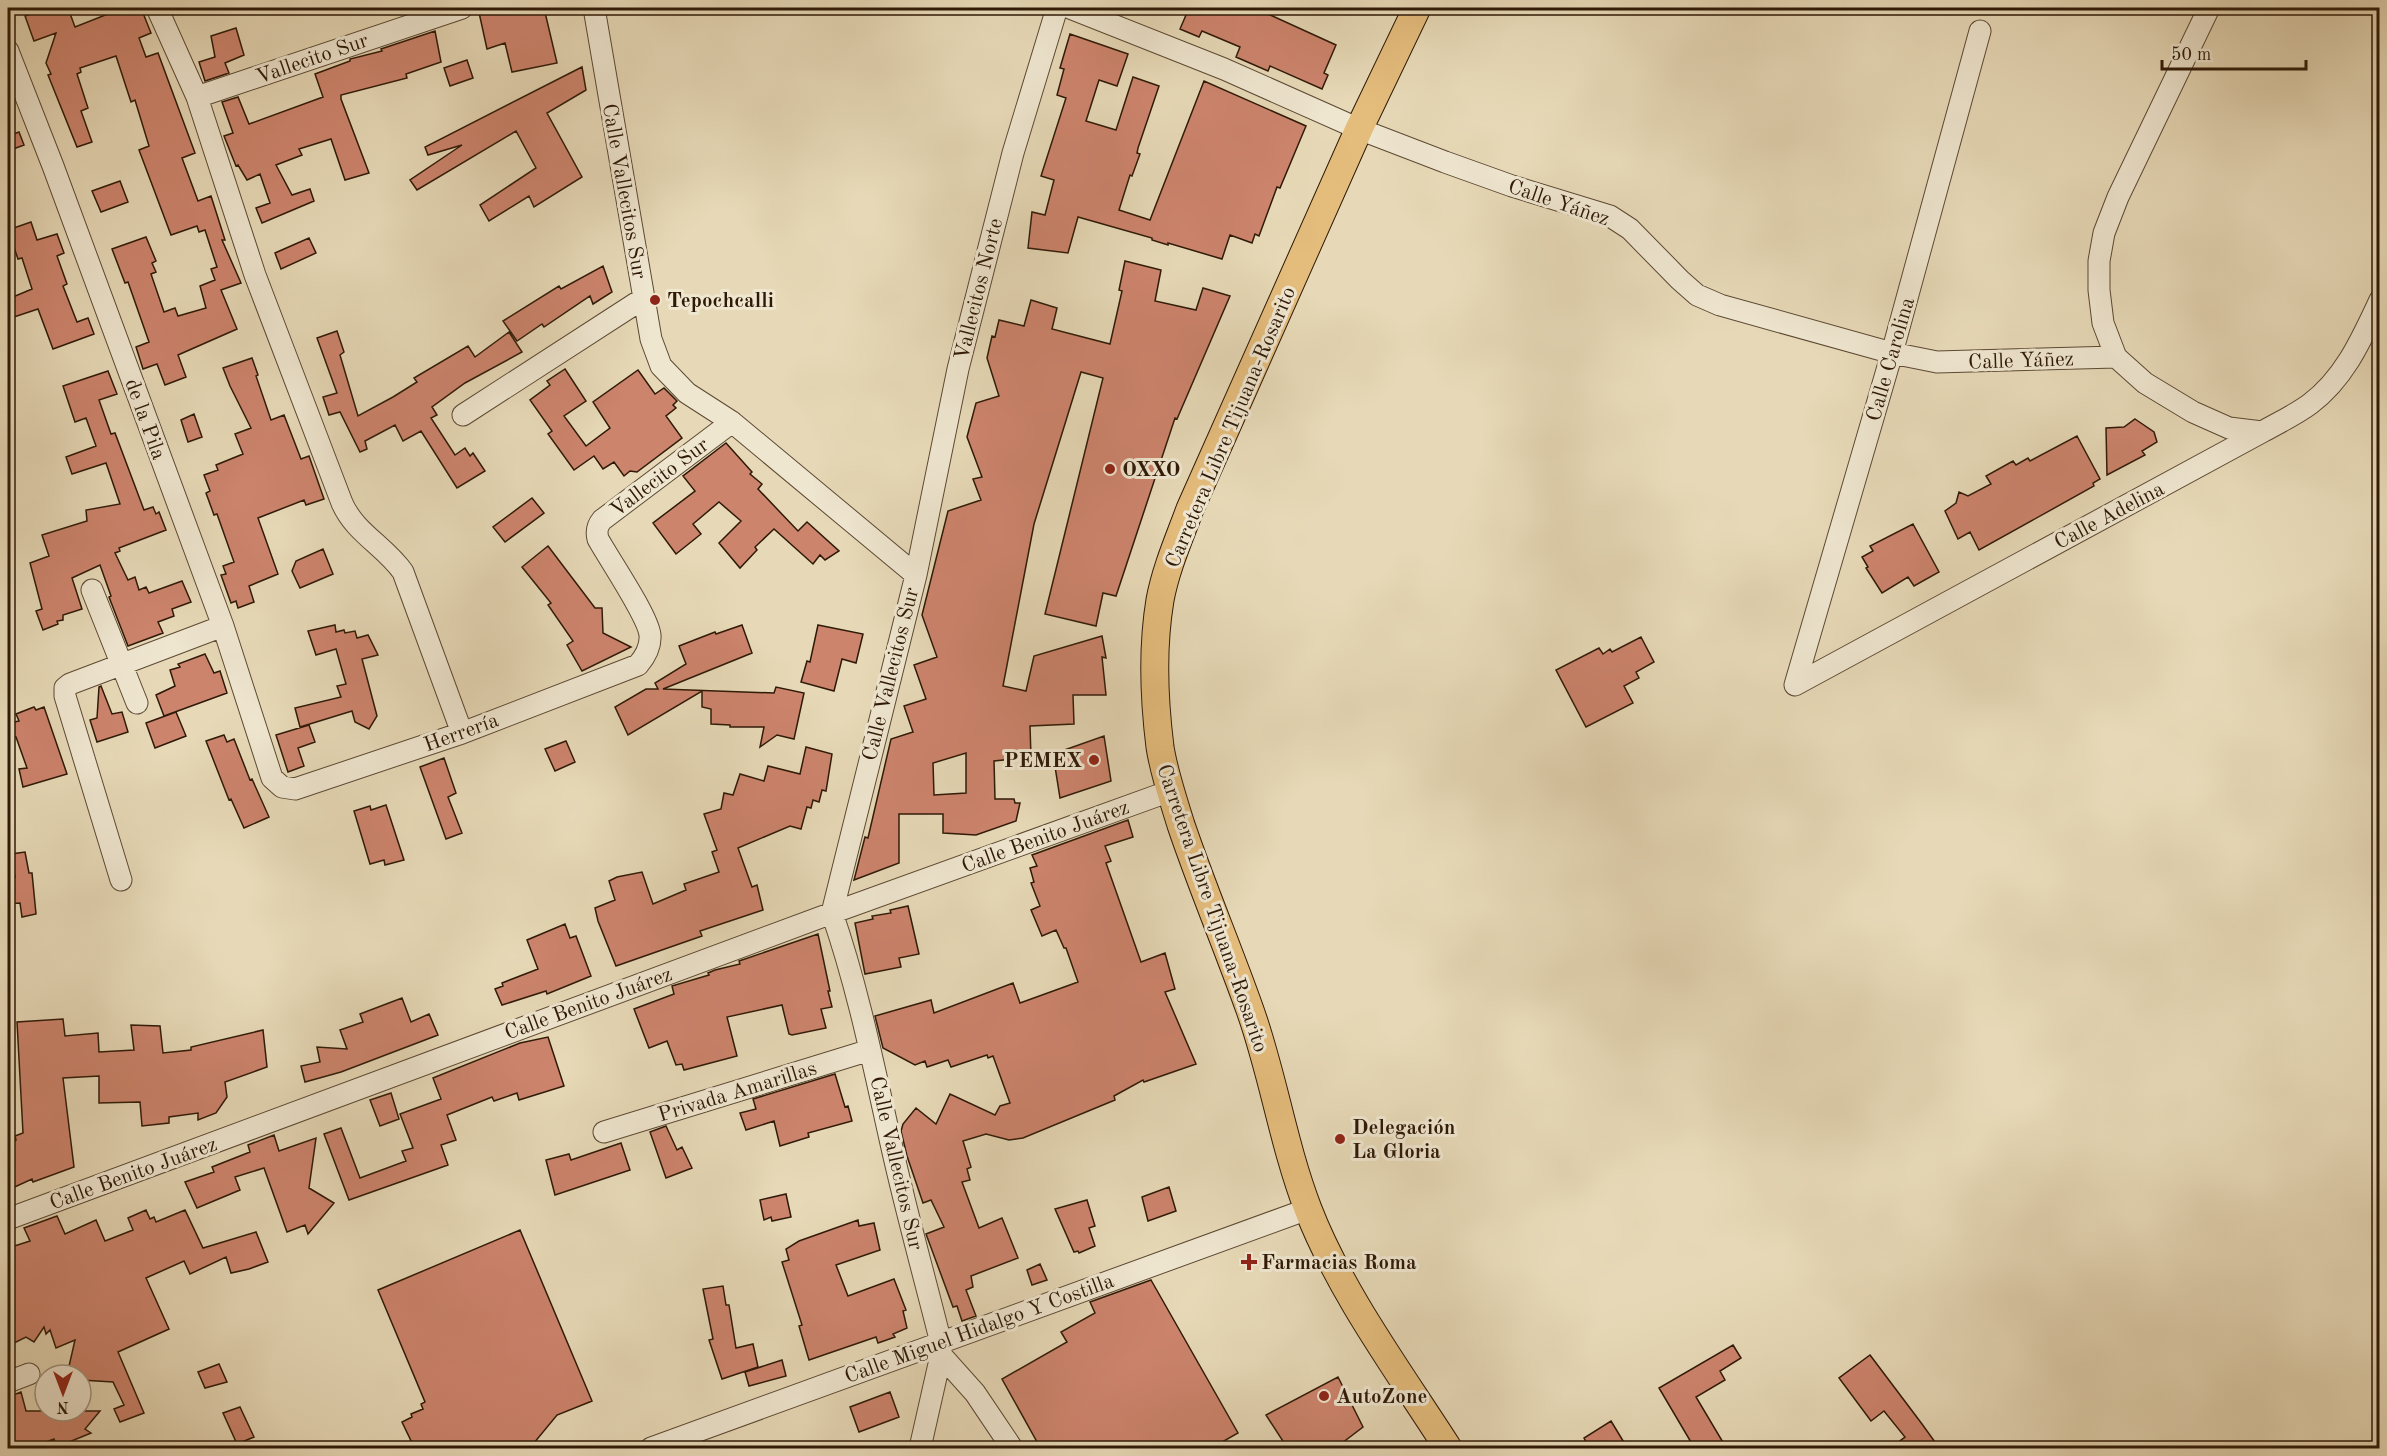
<svg xmlns="http://www.w3.org/2000/svg" width="2387" height="1456" viewBox="0 0 2387 1456" font-family="'Old Standard TT',serif">
<rect width="100%" height="100%" fill="#e7d9b7"/>
<filter id="stains"><feTurbulence type="fractalNoise" baseFrequency=".00333" numOctaves="4"/><feColorMatrix values="0 0 0 0 .2 0 0 0 0 .09 0 0 0 0 .02 0 0 0 .5 -.17"/></filter>
<radialGradient id="worn" r=".72"><stop offset=".6" stop-color="#630" stop-opacity="0"/><stop offset="1" stop-color="#630" stop-opacity=".3"/></radialGradient>
<!-- building -->
<path fill="#cd846d" stroke="#2e1907" stroke-width="1.5" fill-rule="evenodd" d="M48,8H68L75,27L123,8H141L151,33L139,38L146,57L158,53L195,153L182,158L198,201L211,196L225,240H222L241,283L221,290L237,329L178,355L186,377L165,385L157,364L143,369L136,347L149,342L128,282L125,283L112,249L146,237L156,261L152,263L156,272L151,274L164,312L175,308L178,316L206,308L200,286L215,280L211,269L217,267L205,230L199,232L197,226L171,235L139,150L149,146L135,100L131,102L116,56L80,68L81,72L77,74L88,108L81,111L92,142L77,147L48,75L51,74L46,63L56,33L34,41L25,16Z
M478,8H516L518,14L536,8H544L557,63L512,72L505,43L487,49Z
M1189,8H1239L1254,14L1257,9L1336,45L1324,73L1328,75L1322,89L1270,66L1268,71L1236,57L1240,47L1202,31L1199,37L1180,29Z
M236,28L244,55L225,63L229,73L205,81L199,62L215,57L211,36Z
M435,31L441,62L406,74L407,78L341,95V99L369,173L345,180L331,139L299,149L302,155L276,165L292,195L310,189L314,201L262,223L256,208L270,203L260,174L247,180L238,165L236,166L224,136L233,133L222,102L238,97L249,124L323,97L315,74L350,61V59L382,51L381,49Z
M1070,34L1128,54L1117,86L1099,80L1086,121L1116,130L1133,77L1159,86L1138,148L1137,153L1140,154L1132,176L1130,175L1119,210L1150,220L1204,81L1306,126L1280,188L1277,187L1259,236L1255,234L1252,243L1230,235L1222,259L1168,243V245L1152,240V238L1078,217L1068,253L1028,248L1032,212L1045,215L1054,180L1041,176L1066,98L1057,95L1064,69L1060,68Z
M467,60L473,78L450,86L444,68Z
M582,67L586,90L547,113L582,177L534,207L529,196L489,221L480,205L536,168L516,131L417,190L410,180L462,145L428,155L425,147Z
M19,132L24,145L8,151V136Z
M120,181L128,202L101,212L92,191Z
M31,222L37,240L57,234L64,253L57,256L67,284L63,286L77,322L88,318L94,334L53,349L38,309L8,319V299L32,289L22,258L18,259L8,230Z
M309,238L316,253L281,269L275,253Z
M1125,261L1161,270L1155,301L1196,310L1203,288L1230,296L1177,419L1175,418L1116,596L1103,593L1096,626L1045,614L1103,378L1081,372L1034,524L1003,686L1026,691L1034,656L1102,636L1106,658L1102,657L1106,695H1073L1074,724L1030,726L1031,757L994,761L995,799H1014L1015,803H1020L1016,821L976,835L943,833V814H899V863L854,880L865,837L868,838L891,739L913,732L904,706L926,699L914,665L937,657L922,615L948,511L981,500L973,479L982,477L967,437L976,403L999,396L987,358L992,336L995,337L999,320L1024,326L1031,300L1057,308L1052,329L1110,344L1122,291L1119,290ZM966,753V793L934,795L933,763Z
M603,266L612,292L593,304L590,296L544,327L542,324L517,341L503,321L559,286L561,289Z
M337,331L344,352L340,355L358,416L393,397L417,382L414,378L468,346L475,357L509,332L522,352L465,383L432,407L437,415L431,418L455,455L465,448L470,456L473,453L485,471L457,488L421,431L403,441L395,425L365,441L367,449L360,452L340,412L329,415L323,397L337,393L317,338Z
M252,358L258,375L256,376L271,420L284,415L301,459L309,456L324,499L306,505L304,500L258,518L278,574L249,586L254,602L238,608L236,601L231,603L221,575L226,574L223,566L234,562L217,514L214,515L206,493L210,491L204,475L218,470L216,465L243,454L235,434L251,428L230,386L223,368Z
M565,369L586,401L564,416L586,446L610,428L593,402L638,370L655,394L664,388L677,401L673,405L676,408L666,416L682,438L637,472L630,471L624,476L614,462L603,469L594,456L574,470L548,434L552,431L530,400L550,385L547,381Z
M108,371L117,394L99,400L111,434L115,433L144,510L153,507L156,514L159,512L166,530L119,548L120,551L115,553L128,580L135,577L139,590L146,587L149,593L182,581L191,602L172,609L174,616L158,622L163,633L128,646L109,597L111,596L100,565L72,578L82,609L63,615V620L57,621L58,624L43,630L36,611L42,609L30,563L49,556L42,535L87,521L86,510L120,504L106,463L72,474L66,457L96,446L86,418L75,422L63,386Z
M194,414L202,437L188,442L181,420Z
M2135,419L2154,432L2157,442L2142,451L2145,455L2107,475L2106,428L2124,427Z
M2077,436L2100,479L2093,483L2094,486L1979,550L1970,532L1958,539L1945,511L1956,503L1959,492L1968,496L1991,484L1986,476L2013,461L2016,465L2028,458L2030,461Z
M726,443L752,472L750,474L762,484L758,489L798,531L807,522L839,551L825,560L820,555L813,564L774,529L755,547L757,550L740,568L719,543L741,521L719,502L693,524L701,534L676,554L653,523L695,491L683,476Z
M532,498L544,513L505,542L493,527Z
M1913,524L1939,572L1914,586L1908,577L1882,593L1866,568L1868,567L1862,557L1873,551L1870,546Z
M548,546L595,608H602L603,633L631,647L582,671L567,645L573,641L548,605L551,603L522,567Z
M323,549L333,574L300,588L292,571L296,561Z
M335,625L336,632L344,630L345,633L355,631L357,638L368,635L378,655L362,659L377,716L369,729L355,722L352,711L300,727L295,708L341,697L337,686L346,684L336,649L316,655L308,631Z
M742,625L752,653L663,689L774,693L776,687L804,693L794,739L777,735L760,747L764,727H730V725L711,724V709L702,707V691L628,735L615,707L646,689H658L655,683L686,664L679,646L715,632L716,634Z
M818,625L863,634L856,663L842,659L834,691L801,682L807,661L810,662Z
M1641,637L1654,662L1636,672L1639,678L1624,686L1633,703L1586,727L1556,670L1599,648L1603,654L1610,649L1612,652Z
M205,654L214,673L220,671L227,693L164,716L156,695L175,686L170,670L180,667L178,664Z
M101,686L112,714L122,712L128,732L97,742L90,720L97,718L99,687Z
M34,707L36,710L44,707L67,774L23,787L19,769L27,768L16,737H13L10,723L19,721L16,714Z
M176,712L186,736L155,748L146,723Z
M309,725L315,742L298,748L304,766L288,772L276,735Z
M224,735L227,742L234,739L250,780L252,779L269,817L244,828L231,799L229,800L206,741Z
M1104,736L1111,781L1060,798L1053,754Z
M566,741L575,762L555,771L545,749Z
M806,747L832,754L826,791L822,790L819,802L813,800L811,808L807,807L801,829L790,826L738,848L752,887L757,885L763,910L700,931L702,936L616,966L598,921L595,908L615,900L609,881L617,877L642,872L653,904L686,890L684,884L719,872L712,852L717,850L704,814L721,809L724,793L733,795L740,774L764,781L768,766L800,774Z
M444,758L456,793L448,797L462,833L446,839L420,767Z
M386,805L404,860L385,865L384,860L370,864L354,811L370,806L371,810Z
M1128,820L1133,837L1105,846L1111,861L1106,863L1141,962L1165,953L1175,989L1165,992L1196,1064L1144,1082L1143,1080L1114,1096L1115,1100L1023,1138L1009,1140L986,1134L963,1141L971,1167L967,1169L970,1180L962,1182L979,1228L1002,1218L1018,1258L971,1276L973,1287L966,1290L976,1316L962,1321L957,1306L953,1307L926,1234L944,1227L931,1200L923,1203L907,1156L901,1131L903,1124L916,1108L936,1124L950,1094L995,1115L1000,1106L1010,1103L993,1056L988,1058L987,1055L951,1067L948,1060L927,1067L925,1061L915,1065L883,1048L875,1016L931,1000L934,1013L1013,983L1020,1003L1078,982L1066,948H1064L1056,930L1042,936L1031,910L1040,906L1031,883L1034,882L1030,868L1037,866L1032,855Z
M25,852L29,873H32L36,914L22,917L20,903L8,904V878L15,877L11,854Z
M908,906L919,954L899,958L901,967L865,974L855,923L873,919L872,916L891,913L890,910Z
M565,924L570,938L576,936L591,976L547,994L546,991L502,1005L495,989L503,986L502,983L538,969L527,940Z
M818,934L830,991H828L832,1007L821,1009L826,1028L792,1035L789,1034L782,1005L727,1017L737,1056L684,1070L682,1064L676,1065L667,1041L649,1048L634,1009L674,994L672,986L709,975L708,973L715,970L740,964L739,961Z
M402,998L411,1022L429,1014L438,1035L341,1072L305,1082L301,1066L320,1062L317,1047L347,1049L340,1030L363,1022L360,1014Z
M63,1019L65,1036L98,1033L99,1052L134,1050L131,1025L160,1026L163,1053L191,1050V1047L263,1030L267,1067L225,1082L227,1097L216,1113L198,1120V1113L169,1117V1123L142,1126L140,1102L99,1103V1076L63,1078L74,1167L33,1182L32,1179L8,1190V1143L16,1140L15,1136L23,1133L17,1022Z
M548,1037L564,1086L519,1100L517,1093L494,1101L492,1097L447,1115L456,1140L441,1145L448,1165L349,1200L324,1134L341,1128L360,1178L406,1161L402,1151L413,1148L400,1114L441,1099L433,1078L520,1043Z
M835,1074L845,1107L848,1106L852,1121L808,1133L809,1137L780,1146L774,1121L746,1130L740,1113L756,1109L753,1099Z
M391,1093L399,1119L380,1126L370,1100Z
M666,1126L677,1150L682,1147L692,1168L666,1178L650,1132Z
M274,1135L279,1151L316,1138L309,1188L334,1203L308,1234L305,1225L287,1232L264,1168L235,1177L240,1190L197,1208L185,1182L214,1172L212,1167L250,1152L248,1145Z
M621,1143L630,1170L555,1195L546,1160L569,1154L571,1160Z
M1169,1187L1176,1211L1148,1221L1142,1197Z
M786,1194L791,1217L772,1221L771,1217L764,1220L760,1200Z
M1087,1200L1095,1226L1089,1228L1095,1246L1079,1253L1078,1251L1074,1252L1055,1209Z
M146,1210L150,1219L154,1217L156,1222L185,1210L203,1248L256,1232L268,1262L249,1269L231,1273L226,1257L190,1274L184,1261L146,1278L169,1329L118,1352L144,1413L120,1422L114,1409L124,1405L113,1382L81,1380V1375H67L75,1340L56,1348L50,1330L46,1334L44,1327L34,1342L26,1337L8,1346V1248L30,1241L24,1228L57,1216L65,1234L96,1220L105,1241L133,1230L128,1218Z
M858,1220L859,1226L874,1223L880,1250L836,1265L848,1296L894,1279L906,1310L903,1311L907,1328L893,1334L895,1337L878,1343L876,1337L809,1360L799,1326L802,1325L782,1262L789,1260L786,1249L799,1241Z
M520,1230L592,1401L557,1415L529,1449H415L402,1422L412,1417L411,1414L423,1409L421,1404L425,1402L378,1290Z
M1040,1264L1047,1280L1032,1285L1027,1270Z
M1151,1280L1238,1433L1210,1449H1041L1002,1379L1067,1342L1061,1332L1095,1313L1090,1302Z
M723,1286L726,1305H729L736,1348L753,1344L758,1367L722,1379L709,1340L713,1339L703,1289Z
M1733,1345L1741,1358L1720,1371L1725,1380L1696,1397L1727,1449H1695L1659,1388Z
M1870,1355L1922,1424L1940,1449H1889L1905,1437L1884,1411L1871,1421L1839,1378Z
M782,1360L786,1376L749,1386L745,1372Z
M219,1364L227,1382L205,1388L198,1372Z
M1338,1377L1363,1427L1334,1449H1288L1266,1415Z
M21,1392L26,1411H100L85,1429L91,1433L57,1447L54,1439L27,1449H8V1397Z
M890,1392L899,1417L859,1432L850,1407Z
M240,1407L254,1437L237,1444L223,1413Z
M1611,1421L1628,1449H1590L1584,1438Z"/>
<g fill="none" stroke-linecap="round" stroke-linejoin="round">
<defs>
<path id="minor" d="M157,8L197,97L255,275L342,503C355,533 385,546 403,572L462,733
M594,8L651,339L661,366L687,393L732,422L916,575
M1070,8L1224,69L1359,129L1445,162L1512,186L1610,216L1630,229L1680,280L1697,295L1720,305L1892,353L1937,362L2116,357
M2209,8L2118,197L2104,233L2099,261V290L2103,323L2116,357L2145,383L2193,412L2229,428L2262,432
M8,51L53,166L223,626L272,778L282,787L295,789L462,733L638,665C645,657 651,647 650,635C648,616 609,559 598,539C596,531 597,526 602,520L732,422
M197,97L462,8
M463,415L644,298
M92,590L137,703
M1795,685L2262,432C2278,423 2295,415 2310,404C2345,378 2362,338 2380,300
M1795,685L1892,353L1980,31
M121,880L65,696V688L70,684L223,626
M604,1132L870,1050
M8,1219L832,913L1170,791
M8,1382L29,1374
M651,1448L1308,1209
M920,1448L941,1355
M1012,1448L975,1393L941,1355V1343C926,1283 909,1222 895,1161C876,1078 860,994 832,913L916,575L958,369L1013,153L1057,8"/>
<path id="major" d="M1417,8L1359,129L1190,509C1179,539 1166,568 1160,600C1152,648 1154,699 1160,747C1164,773 1173,799 1181,825C1202,887 1228,948 1250,1010C1273,1074 1283,1144 1308,1209C1340,1292 1400,1373 1448,1448"/>
</defs>
<!-- minor casing -->
<use href="#minor" stroke="#5c4933" stroke-width="23"/>
<!-- major casing -->
<use href="#major" stroke="#2e1907" stroke-width="29"/>
<!-- minor -->
<use href="#minor" stroke="#efe6d0" stroke-width="21"/>
<!-- major -->
<use href="#major" stroke="#e4bc7c" stroke-width="27"/>
</g>
<!-- markers -->
<g fill="#8f2418" stroke="#efe6d0" stroke-width="2">
<circle cx="655" cy="300" r="6"/>
<circle cx="1110" cy="469" r="6"/>
<circle cx="1094" cy="760" r="6"/>
<circle cx="1340" cy="1139" r="6"/>
<path d="M1246 1253h6v6h6v6h-6v6h-6v-6h-6v-6h6z"/>
<circle cx="1324" cy="1396" r="6"/>
</g>
<g text-anchor="middle" stroke-width="6" stroke-linejoin="round" paint-order="stroke">
<!-- street labels -->
<g font-size="21" fill="#2e1907" stroke="#efe6d0">
<text transform="translate(312 58) rotate(-19)" y="7">Vallecito Sur</text>
<text transform="translate(625 191) rotate(80)" y="7">Calle Vallecitos Sur</text>
<text transform="translate(1559 202) rotate(19)" y="7">Calle Yáñez</text>
<text transform="translate(978 289) rotate(-76)" y="7">Vallecitos Norte</text>
<text transform="translate(1890 359) rotate(-74)" y="7">Calle Carolina</text>
<text transform="translate(2021 360) rotate(-2)" y="7">Calle Yáñez</text>
<text transform="translate(146 419) rotate(70)" y="7">de la Pila</text>
<text transform="translate(1230 427) rotate(-67)" y="7">Carretera Libre Tijuana-Rosarito</text>
<text transform="translate(659 477) rotate(-37)" y="7">Vallecito Sur</text>
<text transform="translate(2109 515) rotate(-28)" y="7">Calle Adelina</text>
<text transform="translate(890 674) rotate(-76)" y="7">Calle Vallecitos Sur</text>
<text transform="translate(461 732) rotate(-20)" y="7">Herrería</text>
<text transform="translate(1045 836) rotate(-20)" y="7">Calle Benito Juárez</text>
<text transform="translate(1213 908) rotate(71)" y="7">Carretera Libre Tijuana-Rosarito</text>
<text transform="translate(588 1003) rotate(-20)" y="7">Calle Benito Juárez</text>
<text transform="translate(737 1091) rotate(-17)" y="7">Privada Amarillas</text>
<text transform="translate(897 1163) rotate(77)" y="7">Calle Vallecitos Sur</text>
<text transform="translate(133 1173) rotate(-20)" y="7">Calle Benito Juárez</text>
<text transform="translate(979 1328) rotate(-20)" y="7">Calle Miguel Hidalgo Y Costilla</text>
</g>
<!-- poi labels -->
<g font-size="21" font-weight="bold" fill="#2e1907" stroke="#efe6d0" text-anchor="start">
<text x="667" y="307">Tepochcalli</text>
<text x="1122" y="476">OXXO</text>
<text x="1082" y="767" text-anchor="end">PEMEX</text>
<text x="1352" y="1134">Delegación<tspan x="1352" dy="24">La Gloria</tspan></text>
<text x="1261" y="1269">Farmacias Roma</text>
<text x="1336" y="1403">AutoZone</text>
</g>
</g>
<!-- margin -->
<rect width="2387" height="1456" fill="none" stroke="#e7d9b7" stroke-width="30"/>
<rect x="9" y="9" width="2369" height="1438" fill="none" stroke="#2e1907" stroke-width="3"/>
<rect x="15" y="15" width="2357" height="1426" fill="none" stroke="#2e1907" stroke-width="1.5"/>
<!-- north arrow -->
<g transform="translate(63 1393) rotate(180)"><circle r="28" fill="#efe6d0" stroke="#a29480" stroke-width="1.5"/>
<path d="M0-4.5L10 22L0 15L-10 22Z" fill="#8f2418"/>
<text y="-9" font-size="16" font-weight="bold" text-anchor="middle" fill="#2e1907">N</text>
</g>
<!-- scale -->
<path d="M2162 60v9h144v-9" fill="none" stroke="#2e1907" stroke-width="3"/>
<text x="2171" y="60" font-size="18" fill="#2e1907" stroke="#efe6d0" stroke-width="4.5" paint-order="stroke">50 m</text>
<rect width="100%" height="100%" filter="url(#stains)"/>
<rect width="100%" height="100%" fill="url(#worn)"/>
</svg>
